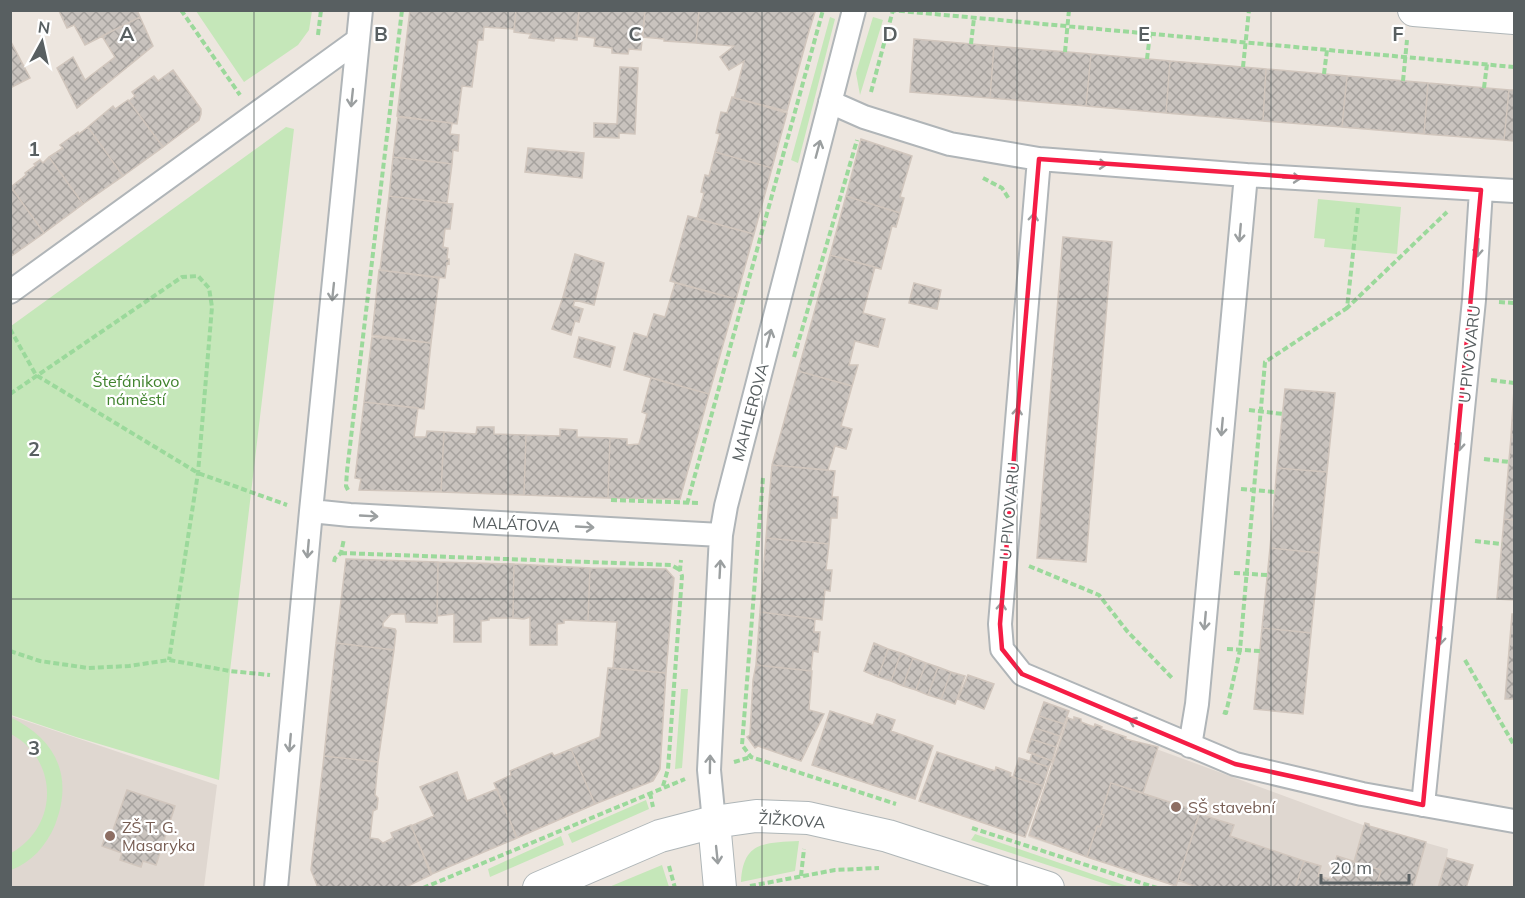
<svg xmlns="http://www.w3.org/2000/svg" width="1525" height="898" viewBox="0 0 1525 898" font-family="Mulish,sans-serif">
<defs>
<pattern id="building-cross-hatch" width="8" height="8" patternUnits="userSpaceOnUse" patternTransform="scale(1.5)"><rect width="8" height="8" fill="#c9c3be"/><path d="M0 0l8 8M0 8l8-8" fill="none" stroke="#a6a29e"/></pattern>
</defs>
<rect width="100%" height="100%" fill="#ede6df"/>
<!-- education -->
<path fill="#dfd7d0" d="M11,716L217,785L204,887L11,888Z
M1066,720L1159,750L1363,825L1448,849L1447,858L1438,887L1181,888L1028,837Z"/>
<!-- green -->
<path fill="#c5e7b9" d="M196,11H312L309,30L298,45L244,82Z
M830,17L835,19L798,163L791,160Z
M873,17L883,20L860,95L856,73Z
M286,127L294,129L230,671L219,780L76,737L11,715V326Z
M1318,199L1401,207L1397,254L1324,247L1325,239L1314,238Z
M681,689H688L682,768L675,769Z
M10,717C56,739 74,776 55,825C46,846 32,862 11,870V853C59,826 59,760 11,734Z
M646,800L649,809L572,843L568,834Z
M975,834L1130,887H1115L971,840Z
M561,836L564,845L490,877L488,869Z
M799,841L795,871L741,882C743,841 765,843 799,841Z
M662,865L669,887H609Z"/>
<!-- building -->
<path fill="url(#building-cross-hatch)" stroke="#d1c6bd" stroke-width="1.5" d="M137,10L140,17L85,45L74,25L67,28L59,11Z
M410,10H516L514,29L484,27L483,40H478L472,87L462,86L457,124L397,116Z
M516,10H579L577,40L555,38L554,41L529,38L531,34L514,32Z
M579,10H645L641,50L629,49L628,54L612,53V48L594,46L595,38L576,36Z
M645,10H699L696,43L664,41V39L643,37Z
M699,10H818L815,12L809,31L787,111L734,98L744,61L729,70L720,57L734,46L696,43Z
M140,17L153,46L77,108L57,68L73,57L85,80L115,57L102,36Z
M914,39L994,46L990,98L910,92Z
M10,40L30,78L10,88Z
M994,46L1091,54L1086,106L990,98Z
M1091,54L1170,61L1166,113L1086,106Z
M1170,61L1266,69L1263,121L1166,113Z
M620,67L638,68L635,134L619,133V138L594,137V123L617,124Z
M1266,69L1347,76L1342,127L1263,121Z
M173,70L201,109V114L199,120L163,147L129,101L135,96L132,92L154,76L158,81Z
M1347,76L1428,83L1424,134L1342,127Z
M1428,83L1509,90L1504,140L1424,134Z
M1509,90H1514V141L1504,140Z
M732,97L787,113L772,168L715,152L720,134L716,133L721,112L727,113Z
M128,100L163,147L123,176L88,127L113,106L115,109Z
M398,117L452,123L450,134L459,135L458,151L453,150L452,164L393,157Z
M88,127L123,176L83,204L49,157L63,148L60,145L78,132L79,134Z
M861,139L912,156L900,197L904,198L900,213L846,196Z
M528,148L584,153L582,178L525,172Z
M715,152L772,168L754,234L697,219L704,193L701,192L705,175L709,176Z
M49,157L83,204L44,233L11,187L26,175L25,173L36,165L34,164L40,160L43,163Z
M393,157L452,164L447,203L389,196Z
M13,190L44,233L10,257V192Z
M389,196L453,204L450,229H445L443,247L448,248L447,259H449V264L447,263L445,278L380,270Z
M846,196L900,213L896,227L892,226L881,269L830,255Z
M688,216L754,234L736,299L670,281Z
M1063,237L1112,242L1086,562L1037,558Z
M575,254L604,263L594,305L563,297Z
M830,255L875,267L863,313L885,319L878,347L855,341L849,365H858L852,386L798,371Z
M379,270L439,278L431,343L372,335Z
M675,283L736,299L709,394L624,370L634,333L647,337L654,314L665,317Z
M914,283L941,290L937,309L909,303Z
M563,297L575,300L573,306L583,309L579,322L575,321L571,335L552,329Z
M372,337L431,343L424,409L364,402Z
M579,337L615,347L610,367L574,357Z
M798,371L852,386L841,426L852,429L846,449L835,446L828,470L772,465Z
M651,378L709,394L680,499L608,498L610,438L627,439V445L639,444L647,414L642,412Z
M1285,389L1335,393L1327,472L1277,468Z
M1514,389V437H1511Z
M364,402L418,408L414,437H426L427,431L444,432L441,492L359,490L361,479L355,478Z
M477,427H494V434L526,435L524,495L441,492L444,432L476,434Z
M560,429L577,430V437L610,438L608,498L524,495L526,435L560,436Z
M1511,437H1514V520L1504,519Z
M772,465L835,471L832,497H838L837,518H831L829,544L766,538Z
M1277,468L1327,472L1319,553L1270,548Z
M1504,519L1514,520V600L1497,599Z
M766,538L829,544L826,570H832L830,591L825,590L822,620L760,612Z
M1270,548L1319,553L1311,633L1262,628Z
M346,559L438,562L437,623L406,622L405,614H391L383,623V627L395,629L396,631L394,650L336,643Z
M438,562L514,564L513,618H489V620L481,621V642H454V614L437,616Z
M514,564L590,568L588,621L564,620V623L557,624V645H530V617L524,619L513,618Z
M590,568L666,569L674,578L666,673L613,668L617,622L588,621Z
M760,612L815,619L814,632H820L818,652L813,651L811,671L756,665Z
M1512,614H1514V699H1505Z
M1262,628L1311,633L1303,714L1254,709Z
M336,643L394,650L378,762L324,756Z
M874,643L888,649L878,677L864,671Z
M888,649L901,653L891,681L878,677Z
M901,653L913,658L903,686L891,681Z
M913,658L926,663L916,690L903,686Z
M926,663L938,667L928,695L916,690Z
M756,665L812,671L809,710L824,714L801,761L758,746L755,748L747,737L750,735L753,680Z
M938,667L951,672L941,699L928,695Z
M608,668L666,673L660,769L653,781L595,804L571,749L600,737Z
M951,672L965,676L955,704L941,699Z
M968,675L994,684L984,709L958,699Z
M1044,702L1069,711L1064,724L1039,716Z
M830,711L873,725L877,714L895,720L891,731L933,746L915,799L812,765Z
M1039,716L1064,724L1060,736L1035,728Z
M1074,717L1081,719V722L1094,727L1095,724L1102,727L1101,729L1126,737L1125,739L1158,747L1143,793L1111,783L1101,814L1104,815L1100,827L1097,826L1087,857L1029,835L1068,718L1074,720Z
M1035,728L1060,736L1056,747L1031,739Z
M1031,739L1056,747L1052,761L1027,752Z
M571,749L595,804L517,838L494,783L511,775L510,771L552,753L554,756Z
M937,752L995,771L996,767L1011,773L1010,776L1043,786L1025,837L919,801Z
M1032,753L1052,761L1049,767L1030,761Z
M324,756L378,762L375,795L378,798L377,809L373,811L370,838L378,839L383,843L393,838L391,833L411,825L431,875L404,888H318L311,870Z
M1019,758L1049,767L1043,786L1013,777Z
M457,772L467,801L497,789L517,838L432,874L411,826L434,816L420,787Z
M1111,783L1200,812L1176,886L1087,857L1097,826L1100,827L1104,815L1101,814Z
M127,790L175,806L156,865L143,861L141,867L120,860L122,853L102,846L107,831L112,833Z
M1199,814L1234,825L1230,836L1304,861L1295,888H1193L1194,886L1178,880Z
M1365,823L1369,824V826L1426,842L1413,888L1376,887L1381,870L1354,862Z
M1337,856L1381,870L1376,888H1295L1304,861L1321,866L1318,876L1330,879Z
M1447,858L1473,865L1466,888H1438Z"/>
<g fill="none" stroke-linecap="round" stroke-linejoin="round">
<defs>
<path id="street" d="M830,102L864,117L950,144L1039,159L1246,175L1514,191
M1039,159L1000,624L1002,649L1022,674L1235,764L1362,794L1514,821
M10,292L358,40
M311,511L350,515L721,535
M1190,746L1197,704L1246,175
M1423,805L1474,300L1481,190
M714,822L709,770L721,535L726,506L854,10
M276,888L311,511L361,10"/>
<path id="secondary" d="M1414,10L1514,18
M714,822L720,888
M539,888L660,836L714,822L756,816L808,818L888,836L1048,888"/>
</defs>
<!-- street casing -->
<use href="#street" stroke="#b0b5b8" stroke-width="26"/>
<!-- secondary casing -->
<use href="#secondary" stroke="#afb6b8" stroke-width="34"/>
<!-- path -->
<path stroke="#9bd99b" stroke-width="4" stroke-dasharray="6 3" stroke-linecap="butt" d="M181,10L240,95
M890,10L1514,67
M318,35L321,10
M971,44L974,18
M1065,52L1069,10
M1147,59L1150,34
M1243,67L1249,10
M1324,74L1327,50
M1403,81L1407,40
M1484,88L1487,64
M871,92L893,10
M983,178L1002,188L1009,199
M1358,208L1347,308L1447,212
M1499,302L1514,303
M10,329L36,375L198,473L287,505
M794,357L857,140
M1491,380L1514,383
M10,394L182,277L198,276L209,288L212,307L198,473L169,660
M1249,410L1283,414
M1484,459L1509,462
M763,478L742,745L751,757L896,804
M1241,489L1275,492
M348,490L346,486L347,471L402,10
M611,500L700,503
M687,504L823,10
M1475,541L1502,544
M341,553L671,565L680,570
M334,562L335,558L341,553L344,539
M1029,566L1099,595L1127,631L1173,679
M1234,573L1267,575
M1227,649L1260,651
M10,651L40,661L88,668L129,666L169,660L230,671L270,675
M1465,660L1514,745
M1223,712L1226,713L1240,650L1265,362L1347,308
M734,762L751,757
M663,786L668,769L682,576L680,570L681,560
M650,793L653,807
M972,828L1157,888
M669,866L675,888
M801,876L804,849
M750,886L835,870L879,868
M423,888L685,779"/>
<!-- street -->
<use href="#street" stroke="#fff" stroke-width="22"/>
<!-- secondary -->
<use href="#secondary" stroke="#fff" stroke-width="32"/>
</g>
<!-- one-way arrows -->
<defs><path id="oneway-shaft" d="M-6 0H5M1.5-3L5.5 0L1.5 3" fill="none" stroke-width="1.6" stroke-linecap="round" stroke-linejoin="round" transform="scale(1.5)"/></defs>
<g stroke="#9b9fa0">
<use href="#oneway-shaft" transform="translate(352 98) rotate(96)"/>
<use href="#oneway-shaft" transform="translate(818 149) rotate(-75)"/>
<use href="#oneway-shaft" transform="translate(1098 164) rotate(4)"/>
<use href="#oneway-shaft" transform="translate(1292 178) rotate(3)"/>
<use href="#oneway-shaft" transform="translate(1033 222) rotate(-84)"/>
<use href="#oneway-shaft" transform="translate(1240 233) rotate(95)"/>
<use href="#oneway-shaft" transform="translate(1478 248) rotate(94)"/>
<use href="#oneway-shaft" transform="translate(333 292) rotate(96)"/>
<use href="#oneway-shaft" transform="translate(769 338) rotate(-75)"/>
<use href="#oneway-shaft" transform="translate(1017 416) rotate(-85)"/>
<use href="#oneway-shaft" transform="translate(1222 427) rotate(95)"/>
<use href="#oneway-shaft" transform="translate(1460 442) rotate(95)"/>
<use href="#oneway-shaft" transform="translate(369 516) rotate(3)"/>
<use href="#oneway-shaft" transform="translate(585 527) rotate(3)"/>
<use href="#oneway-shaft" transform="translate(308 549) rotate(95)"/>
<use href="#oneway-shaft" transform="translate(720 569) rotate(-87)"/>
<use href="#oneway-shaft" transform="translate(1001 611) rotate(-85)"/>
<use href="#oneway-shaft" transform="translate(1205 621) rotate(95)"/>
<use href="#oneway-shaft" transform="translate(1441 636) rotate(96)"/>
<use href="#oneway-shaft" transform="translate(1137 723) rotate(-157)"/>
<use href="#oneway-shaft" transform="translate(290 743) rotate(95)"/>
<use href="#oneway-shaft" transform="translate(710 764) rotate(-89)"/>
<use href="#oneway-shaft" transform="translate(717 855) rotate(84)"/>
</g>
<!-- marked area -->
<path fill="none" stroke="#f51d45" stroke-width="4.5" stroke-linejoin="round" d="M1039,159L1481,190L1423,805L1235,764L1022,674L1002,649L1000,624Z"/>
<!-- grid -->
<path fill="none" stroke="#585f61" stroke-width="1.5" stroke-opacity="0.55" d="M254,10V888M508,10V888M762,10V888M1017,10V888M1271,10V888M10,299H1514M10,599H1514"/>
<!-- markers -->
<g fill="#8d6e63" stroke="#fff" stroke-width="2">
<circle cx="1176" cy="807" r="6"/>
<circle cx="110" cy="836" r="6"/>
</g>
<g text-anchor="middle" stroke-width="4.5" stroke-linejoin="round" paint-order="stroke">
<!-- street labels -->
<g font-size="16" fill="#585f61" stroke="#fff">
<text transform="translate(1469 354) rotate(-84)" y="6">U PIVOVARU</text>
<text transform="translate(750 412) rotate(-75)" y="6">MAHLEROVA</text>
<text transform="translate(1009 511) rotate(-85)" y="6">U PIVOVARU</text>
<text transform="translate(516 524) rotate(3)" y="6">MALÁTOVA</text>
<text transform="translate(792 820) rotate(4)" y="6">ŽIŽKOVA</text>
</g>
<!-- park labels -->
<g font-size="16" fill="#40832e" stroke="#fff">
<text x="136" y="387">Štefánikovo<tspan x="136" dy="18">náměstí</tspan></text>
</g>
<!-- education labels -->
<g font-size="16" fill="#785e54" stroke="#fff" text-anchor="start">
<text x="1188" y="813">SŠ stavební</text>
<text x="122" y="833">ZŠ T. G.<tspan x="122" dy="18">Masaryka</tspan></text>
</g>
</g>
<g font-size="20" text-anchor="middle" font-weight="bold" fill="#585f61" stroke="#fff" stroke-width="4.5" stroke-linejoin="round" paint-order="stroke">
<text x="127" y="41">A</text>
<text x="381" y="41">B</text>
<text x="635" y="41">C</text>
<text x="890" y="41">D</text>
<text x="1144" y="41">E</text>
<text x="1398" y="41">F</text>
<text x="34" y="156">1</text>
<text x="34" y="456">2</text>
<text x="34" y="755">3</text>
</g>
<!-- border -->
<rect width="1525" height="898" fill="none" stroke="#585f61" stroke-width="24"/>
<!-- north arrow -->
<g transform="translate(42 42) rotate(8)" stroke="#ffffff" stroke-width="4.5" paint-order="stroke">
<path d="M0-4.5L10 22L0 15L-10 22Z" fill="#585f61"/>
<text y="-9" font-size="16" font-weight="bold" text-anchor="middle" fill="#585f61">N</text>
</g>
<!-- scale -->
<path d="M1321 874v9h88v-9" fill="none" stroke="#585f61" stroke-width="3"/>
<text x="1330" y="874" font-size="18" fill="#585f61" stroke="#ffffff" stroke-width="4.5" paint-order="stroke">20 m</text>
</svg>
